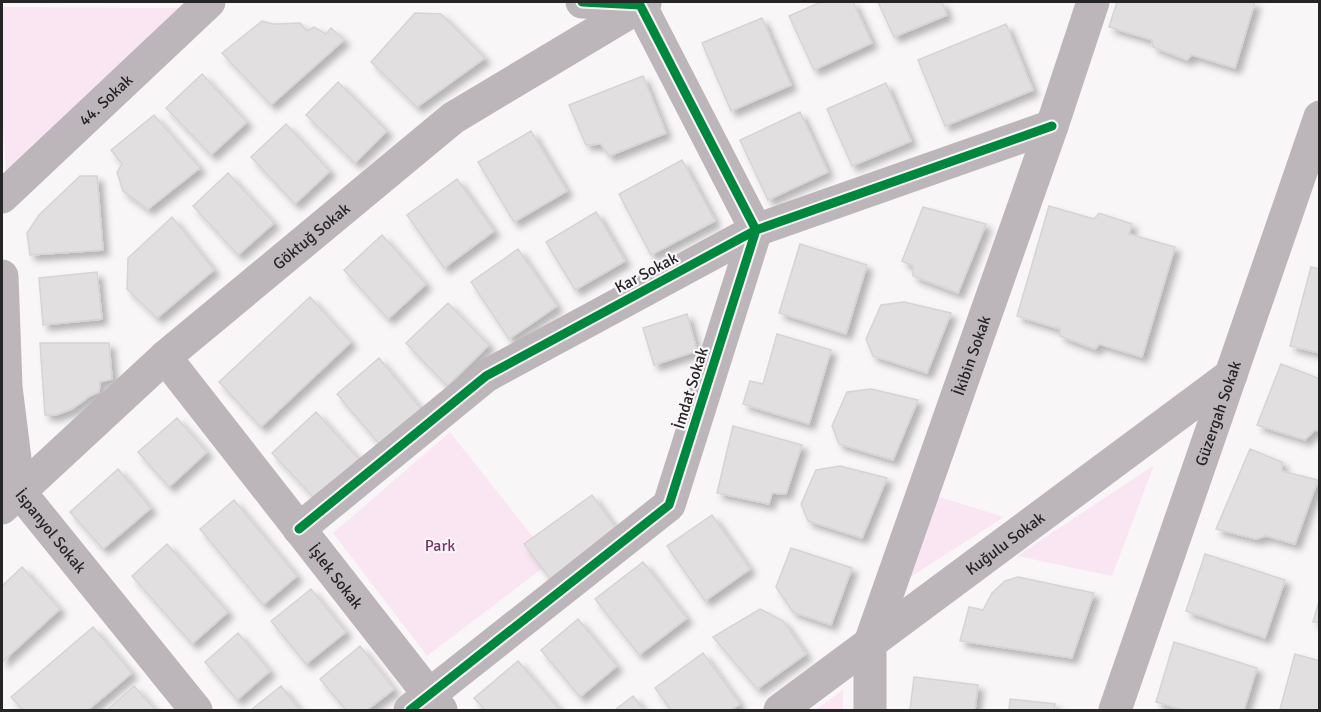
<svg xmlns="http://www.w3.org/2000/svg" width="1321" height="712" viewBox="0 0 1321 712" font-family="Signika,sans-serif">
<defs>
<filter id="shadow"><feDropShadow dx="5.5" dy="5.5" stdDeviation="3" flood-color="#0004"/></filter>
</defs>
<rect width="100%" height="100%" fill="#f8f6f7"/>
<!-- green -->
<path fill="#fae6f3" d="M2,7L184,8L6,172L2,117Z
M450,432L552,561L427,656L333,533Z
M1154,465L1112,576L1017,556Z
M926,493L1004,517L895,587Z
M843,690V710H815Z"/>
<!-- building -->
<path fill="#e1dfe0" stroke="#d6d4d5" stroke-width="1.5" filter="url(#shadow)" d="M821,2H853L872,43L814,70L789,16Z
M878,2H942L947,15L894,37Z
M1117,2H1255L1235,68L1192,55L1187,60L1153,47L1152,40L1109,27Z
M415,13L441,14L485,58L417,107L371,62Z
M762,18L791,85L731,111L702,43Z
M262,21L273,24L300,23L307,31L314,27L326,34L331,28L344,40L271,105L222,53Z
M1006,24L1033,90L945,126L918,60Z
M202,74L247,122L211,155L166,108Z
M643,76L666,133L609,156L601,144L586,145L569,105Z
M338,82L387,131L355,163L306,115Z
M886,83L911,141L852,166L827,109Z
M800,112L828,172L768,200L740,140Z
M154,115L200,168L148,209L123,191L117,172L122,164L111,150Z
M286,124L330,171L295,204L251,157Z
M531,131L567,191L514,222L478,162Z
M682,160L715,221L651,255L619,194Z
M228,173L274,223L238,255L193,206Z
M80,176H97L103,250L30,255L27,233L39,215Z
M457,179L494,231L444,268L407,215Z
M1049,206L1094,219L1099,213L1132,224L1129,234L1175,247L1142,357L1099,344L1095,349L1060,336V329L1017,316Z
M923,207L986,224L958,293L913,276V266L902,261Z
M596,212L625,261L575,290L546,242Z
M172,217L214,270L157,318L127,289L128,258Z
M382,235L426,284L388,319L344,270Z
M800,244L867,265L846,334L779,313Z
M518,249L557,306L509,339L471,282Z
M1311,267L1320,269V353L1290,346Z
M97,272L102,319L43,325L39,278Z
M310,297L351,342L261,427L219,382Z
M904,302L951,313L927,373L873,356L866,339L881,305Z
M448,303L489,345L447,386L406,343Z
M687,314L697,351L654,365L643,328Z
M777,334L831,350L809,424L743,404L750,381L763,384Z
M40,343H109L112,379L100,382L99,392L90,396L72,409L56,415H45Z
M379,358L422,410L380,445L337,394Z
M1281,364L1320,379V431L1315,430L1305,440L1257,425Z
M871,389L918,400L893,460L839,444L832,426L847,392Z
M316,412L359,459L315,499L272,453Z
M177,418L207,452L169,487L138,452Z
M733,426L802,445L786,494L772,493L769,504L717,493Z
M1250,449L1282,462V471L1318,480L1295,544L1266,536L1256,539L1216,529Z
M840,466L887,478L862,538L808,521L801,504L816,470Z
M118,469L151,508L103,549L70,512Z
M592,495L618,531L551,580L524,544Z
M234,500L297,576L263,605L200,529Z
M712,515L750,569L705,601L667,546Z
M167,544L228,612L192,644L132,576Z
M791,548L852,568L831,625L793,612L776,587Z
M1205,554L1285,580L1265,638L1186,611Z
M643,562L687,618L639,655L595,599Z
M22,567L60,609L2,662V586Z
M1018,577L1094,593L1072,658L960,641L969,607L983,610L992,593L1005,581Z
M311,589L346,632L306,664L271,621Z
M1320,598V623L1313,622Z
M760,609L783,621L806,654L757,689L713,637Z
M578,619L617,666L580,697L541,650Z
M93,627L132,673L88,710H23L11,697Z
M238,633L270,671L237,700L205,662Z
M1174,642L1257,668L1244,710H1183L1156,702Z
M360,646L394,689L367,710H346L320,679Z
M703,653L740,704L731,710H671L655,688Z
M1295,654L1320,661V710H1288L1280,709Z
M518,661L560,710H485L474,698Z
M914,677L978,685L975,710H910Z
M134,686L156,710H107Z
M281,686L300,710H251Z
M633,696L644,710H615Z
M1010,699L1055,704L1054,710H1009Z"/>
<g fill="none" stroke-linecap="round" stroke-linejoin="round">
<!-- minor -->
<g stroke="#bcb5ba" stroke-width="33">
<path id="s1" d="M2,197L209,2"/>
<path id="s2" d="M2,276L6,387L19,491L196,710"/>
<path id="s3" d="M165,357L441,710"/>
<path id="s4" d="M2,508L165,357L453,118L645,3"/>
<path d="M299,529L486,376L756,230L1052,126"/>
<path d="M410,710L669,505L756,230L640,5L582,2"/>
<path id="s5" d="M780,710L1231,375"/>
<path id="s6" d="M870,710V643L1052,126L1093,2"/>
<path id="s7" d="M1115,710L1320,117"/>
</g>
<defs>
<path id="cycleway" d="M299,529L486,376L756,230L1052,126
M410,710L669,505L756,230L640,5L582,2"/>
</defs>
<!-- cycleway casing -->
<use href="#cycleway" stroke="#f9f5f8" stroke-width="13"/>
<!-- cycleway -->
<use href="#cycleway" stroke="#00873e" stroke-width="9"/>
</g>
<g text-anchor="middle" stroke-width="4.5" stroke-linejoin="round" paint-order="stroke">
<!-- street labels -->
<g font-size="16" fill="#262526" stroke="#f9f5f8">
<text dy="6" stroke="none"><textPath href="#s1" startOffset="142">44. Sokak</textPath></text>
<text dy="6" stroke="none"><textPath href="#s4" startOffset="412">Göktuğ Sokak</textPath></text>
<text transform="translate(646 272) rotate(-28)" y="6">Kar Sokak</text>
<text dy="6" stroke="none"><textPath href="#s6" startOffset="372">İkibin Sokak</textPath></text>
<text transform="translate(690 388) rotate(-73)" y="6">İmdat Sokak</text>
<text dy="6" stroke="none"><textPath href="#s7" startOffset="314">Güzergah Sokak</textPath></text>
<text dy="6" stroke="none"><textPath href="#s2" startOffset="267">İspanyol Sokak</textPath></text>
<text dy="6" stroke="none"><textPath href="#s5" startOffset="280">Kuğulu Sokak</textPath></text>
<text dy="6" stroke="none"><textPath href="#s3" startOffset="278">İşlek Sokak</textPath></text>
</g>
<!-- park labels -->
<g font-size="16" fill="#743565" stroke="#f9f5f8">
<text x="440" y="551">Park</text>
</g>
</g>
<!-- border -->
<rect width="1321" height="712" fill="none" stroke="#262526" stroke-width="6"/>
</svg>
